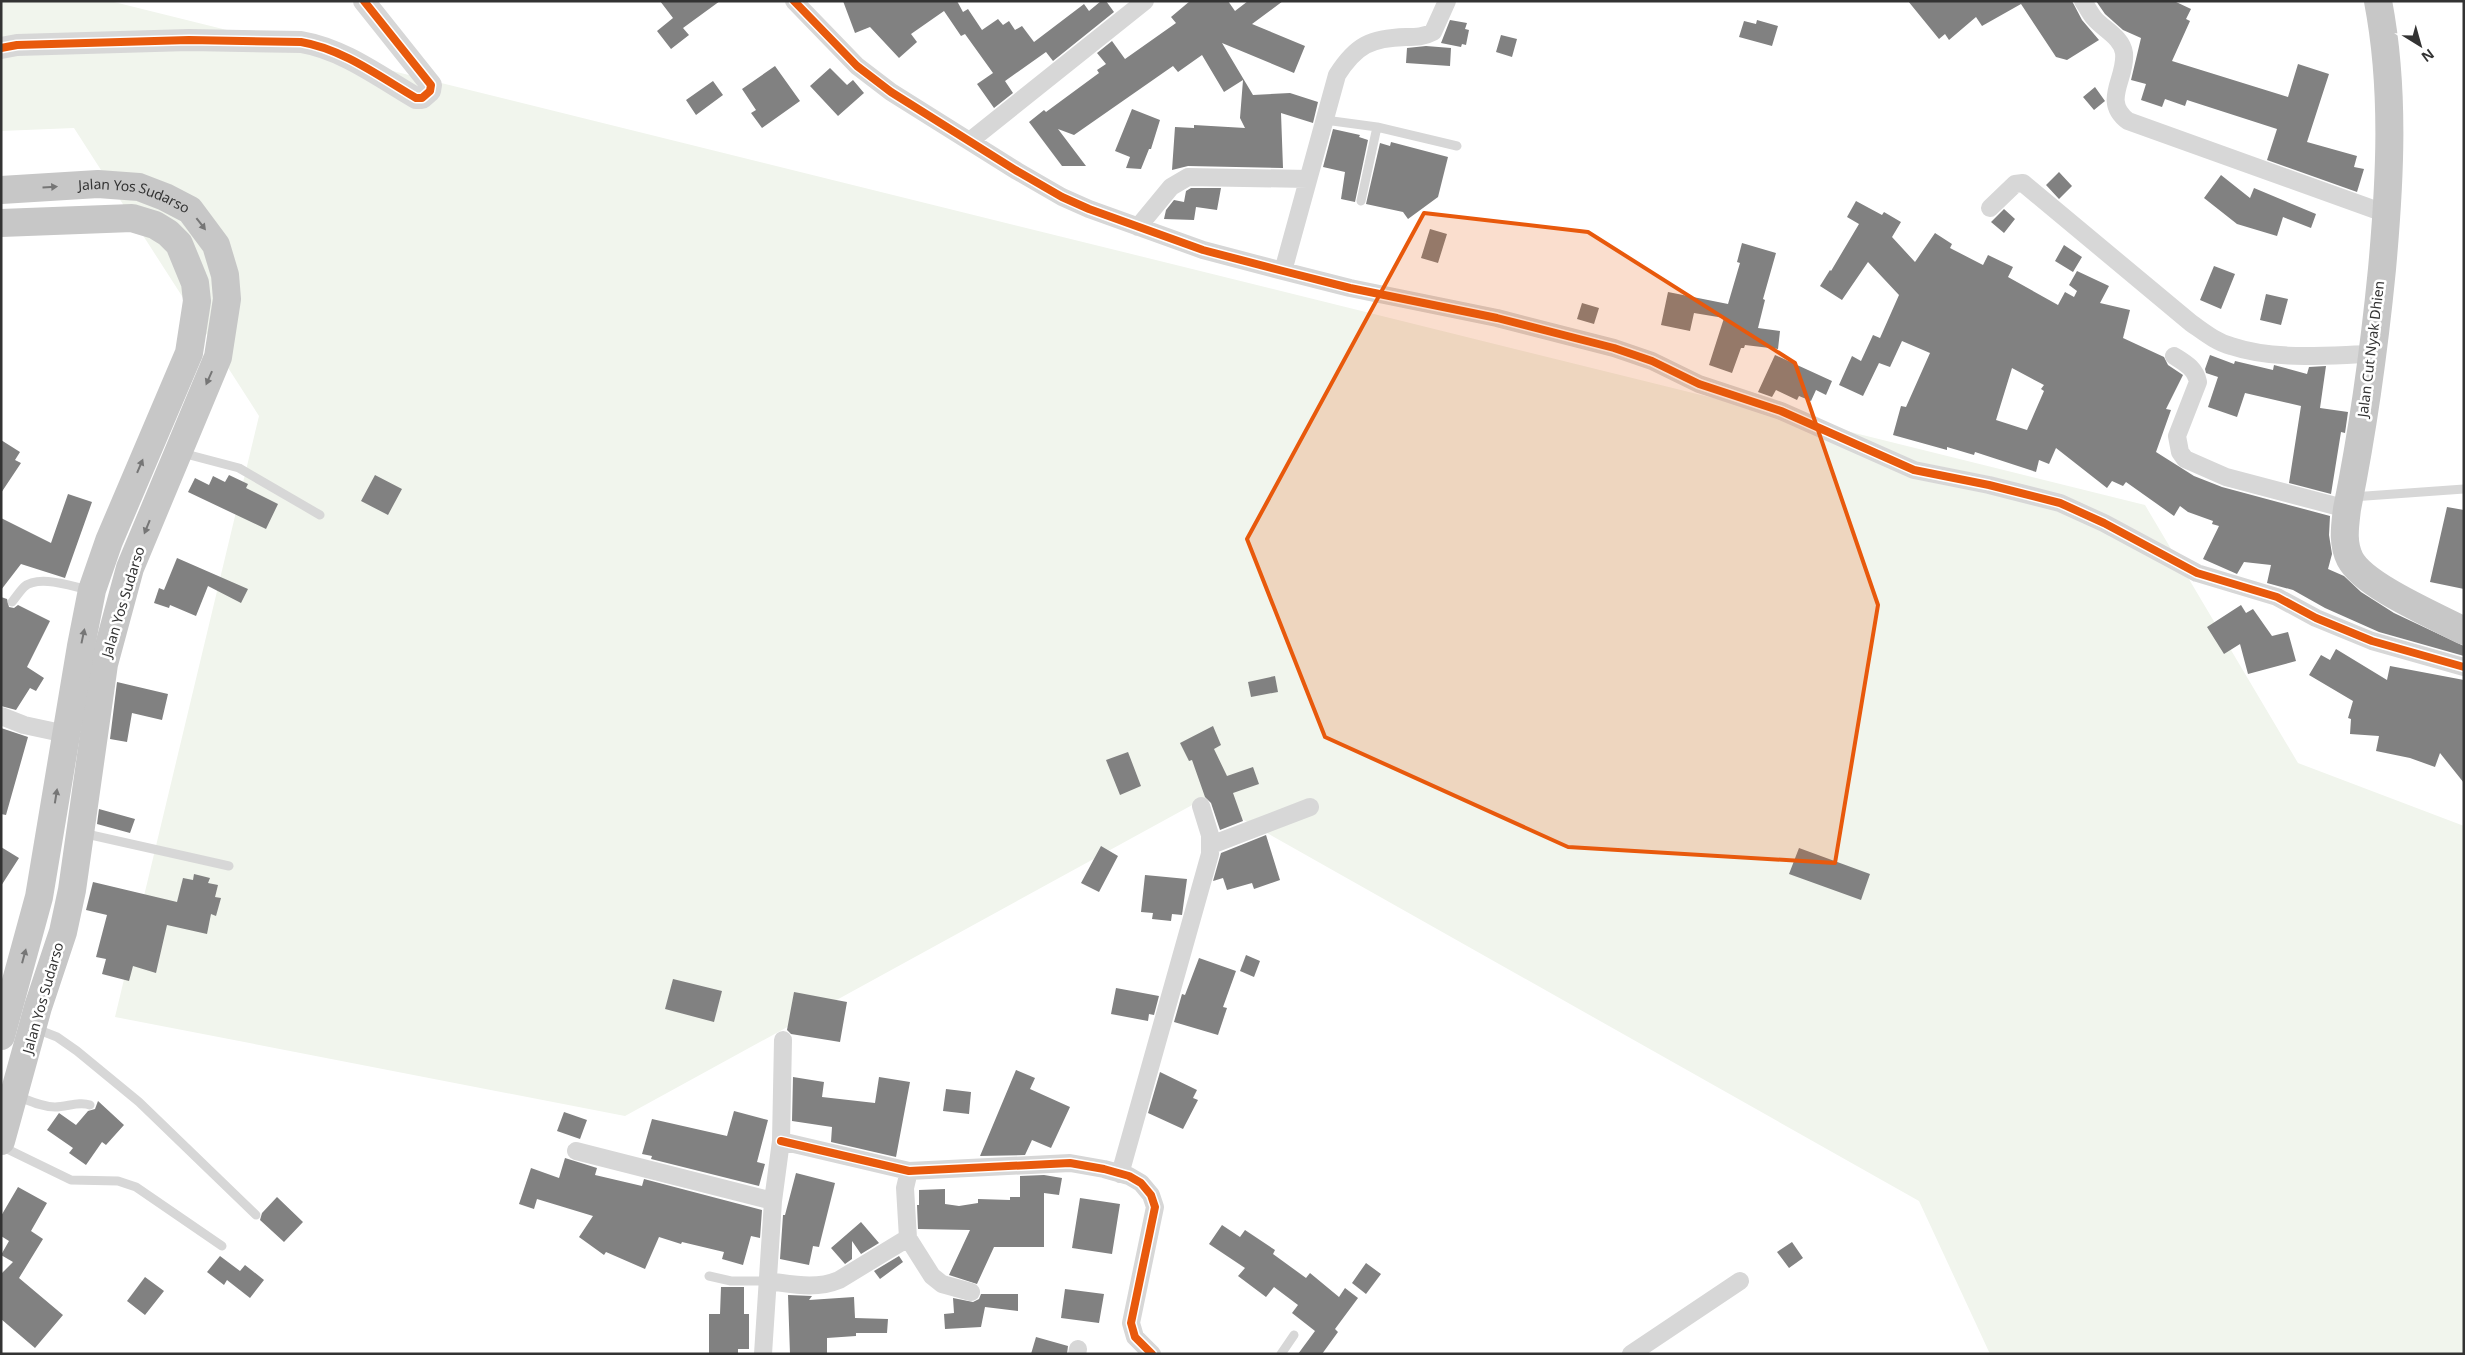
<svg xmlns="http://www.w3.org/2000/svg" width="2465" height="1355" viewBox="0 0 2465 1355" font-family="'Noto Sans',sans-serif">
<rect width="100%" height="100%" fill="#fff"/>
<!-- green -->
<path fill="#f1f5ed" d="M1,1H110L2145,505L2298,763L2464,826V1354H1990L1919,1201L1205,798L625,1116L115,1017L259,416L74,128L1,131Z"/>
<!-- building -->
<path fill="#818181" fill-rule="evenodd" d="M660,1H720L683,28L689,35L671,49L657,31L673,18Z
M843,1H957L963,12L968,9L982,30L998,19L1003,25L1009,21L1015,30L1022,26L1034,42L1084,4L1089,11L1101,1H1106L1114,12L1053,61L1046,52L1005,81L1013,93L994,108L977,84L993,73L965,34L961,36L944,11L911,34L917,42L899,58L870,27L855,33Z
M1190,1H1228L1235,11L1248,1H1283L1252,24L1305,46L1294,73L1222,43L1253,95L1290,93L1318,102L1313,123L1281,113L1283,168L1188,166L1172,170L1175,127L1194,128V125L1245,128L1240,118L1243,80L1224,92L1202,55L1178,72L1173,66L1074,135L1058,129L1086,166H1062L1029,122L1044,110L1046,112L1099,73L1097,70L1106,64L1097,53L1112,41L1125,59L1176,23L1171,17Z
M1908,1H2072L2082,20L2099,40L2067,60L2056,57L2021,4L1982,26L1976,17L1949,40L1945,34L1939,39Z
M2096,1H2174L2191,9L2186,19L2190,21L2172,61L2288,97L2298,64L2329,74L2307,142L2357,156L2354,167L2364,169L2357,192L2267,160L2277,129L2187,100L2185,106L2165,99L2162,107L2141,100L2146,84L2131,80L2141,38L2123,30L2105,14Z
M1450,20L1467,23L1465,29L1469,30L1466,45L1462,44L1461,47L1441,43Z
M1757,20L1778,26L1772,46L1739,37L1744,21L1756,24Z
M1501,35L1517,39L1512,57L1496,52Z
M1426,46L1451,48L1450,66L1406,63L1407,48Z
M775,66L800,101L762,128L751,113L756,110L742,89Z
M830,68L847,85L853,80L864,93L838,116L810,86Z
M713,81L723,95L696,115L686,100Z
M2095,87L2105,101L2094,110L2083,97Z
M1132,109L1160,120L1151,149H1149L1141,169L1126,168L1130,157L1115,151Z
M1333,129L1360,135L1359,137L1368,140L1355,202L1341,199L1345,172L1323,167Z
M1391,142L1448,157L1438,197L1408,219L1403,212L1366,204L1380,143L1390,146Z
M2059,172L2072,186L2059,199L2046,185Z
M2221,175L2250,198L2254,188L2316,214L2311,228L2283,217L2277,236L2237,224L2204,198Z
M1191,188H1221L1217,210L1196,207L1194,220L1164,219L1166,210L1174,200L1184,202L1186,191Z
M1856,201L1882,215L1884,212L1901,222L1892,237L1915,262L1935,233L1952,244L1950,248L1983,265L1988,255L2013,267L2008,277L2058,305L2065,292L2074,297L2077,291L2069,285L2077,271L2109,286L2100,303L2130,310L2123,338L2164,357L2168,365L2183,375L2166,409L2171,410L2156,452L2194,476L2222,487L2330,516L2329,535L2332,554L2328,569L2344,576L2361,592L2394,613L2464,646V656L2379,632L2325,608L2293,590L2267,583L2271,565L2244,562L2237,574L2203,559L2219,526L2212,524L2213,521L2188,512L2180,506L2174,516L2126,482L2123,486L2112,481L2107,488L2056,448L2049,464L2039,460L2036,472L1975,452L1974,455L1947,447V450L1893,435L1901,406L1906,407L1930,353L1902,341L1890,367L1879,363L1863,396L1839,385L1852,356L1861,361L1873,335L1880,338L1899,295L1868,262L1842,300L1820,286L1830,270L1831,271L1859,224L1847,217ZM2012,368L2044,385L2041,389L2044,391L2027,430L1996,420Z
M2004,209L2015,219L2004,233L1991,222Z
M1430,229L1447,234L1438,263L1421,258Z
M1742,243L1776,253L1763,299L1765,300L1758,328L1780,331L1778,349L1745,345L1744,348H1741L1732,373L1709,365L1724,318L1694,313L1690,331L1661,325L1668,292L1728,304L1740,263L1737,262Z
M2064,245L2082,257L2073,272L2055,261Z
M2214,266L2235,274L2221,309L2200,300Z
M2266,294L2288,299L2281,325L2260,320Z
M1582,303L1599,308L1594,324L1577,319Z
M1775,355L1832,381L1826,395L1816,390L1811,401L1799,396L1797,400L1776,390L1772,397L1758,392Z
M2210,355L2234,364L2235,361L2273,370L2274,365L2307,374L2309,367L2326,366L2320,408L2348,412L2345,433L2341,432L2331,494L2289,483L2301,406L2245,393L2237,417L2208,407L2218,377L2206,373L2205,369Z
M1,440L20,452L15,460L21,463L1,493Z
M229,475L248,484L246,488L278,504L266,529L188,492L195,478L209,485L213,476L225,482Z
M375,475L402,489L388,515L361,501Z
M68,494L92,502L65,578L21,564L1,590V518L51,543Z
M2447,507L2464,510V589L2430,582Z
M177,558L248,589L241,603L208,586L196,616L170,605L169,608L154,603L159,588L164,590Z
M1,597L7,599L9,607L14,608L18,605L50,621L27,667L44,678L36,691L30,688L16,710L1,706Z
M2241,605L2246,613L2253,609L2272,636L2288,632L2296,661L2248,674L2240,644L2224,654L2207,627Z
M2336,649L2387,680L2390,666L2464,680V783L2440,753L2435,767L2410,758L2376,751L2379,736L2350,734L2351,719L2348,718L2353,701L2309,675L2321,655L2330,660Z
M1275,676L1278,692L1251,697L1248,682Z
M117,682L168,694L162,720L132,713L127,742L110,739Z
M1213,726L1221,745L1214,749L1227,776L1253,767L1259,784L1233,793L1243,821L1220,830L1211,803L1205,797L1192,760L1189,761L1180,743Z
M1,728L28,737L6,815L1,814Z
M1128,752L1141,786L1120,795L1106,760Z
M99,809L135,819L130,833L97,824Z
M1266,835L1280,880L1254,889L1252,883L1227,890L1223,878L1213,881L1221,853Z
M1101,846L1118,856L1099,892L1081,883Z
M1,847L19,858L1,886Z
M1799,848L1870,874L1861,900L1789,874Z
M194,874L210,878L208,883L218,885L215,897L221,898L216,916L211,914L207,934L167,925L156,973L133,966L129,981L102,974L106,959L96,957L107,915L86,910L93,882L177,902L183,878L193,880Z
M1145,875L1187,879L1182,915L1172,914L1171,921L1152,919L1153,913L1141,912Z
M1246,955L1260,961L1254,977L1240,971Z
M1199,958L1236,971L1223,1007L1227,1008L1218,1035L1174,1022L1182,994L1185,995Z
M673,979L722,991L714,1022L665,1009Z
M1116,988L1159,996L1154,1015L1149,1014L1148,1021L1111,1014Z
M794,992L847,1002L840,1042L791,1034L787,1030Z
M1016,1070L1035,1078L1030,1089L1070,1107L1051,1148L1032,1140L1025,1155L980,1156Z
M1160,1072L1197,1090L1193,1098L1198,1100L1183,1129L1148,1113Z
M793,1077L824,1082L822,1097L875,1103L879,1077L910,1082L896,1157L831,1142L832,1127L792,1121Z
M946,1089L971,1092L969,1114L943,1111Z
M98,1101L124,1125L106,1145L102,1142L86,1165L69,1153L73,1148L47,1130L59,1113L76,1125L88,1111L95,1109Z
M734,1111L768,1120L757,1162L765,1164L759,1186L651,1159L652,1156L642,1154L652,1119L727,1136Z
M564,1112L587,1120L580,1139L557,1131Z
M565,1158L597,1168L595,1175L642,1186L644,1179L762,1210L760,1238L751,1236L743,1265L722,1259L724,1252L682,1242L681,1244L659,1237L645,1269L606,1252L604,1255L579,1237L593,1216L537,1199L534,1209L519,1204L531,1168L559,1178Z
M796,1173L835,1183L819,1247L813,1246L809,1265L780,1259L783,1215H785Z
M1044,1175L1062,1178L1059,1195L1044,1193V1247H994L977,1284L949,1275L970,1230L918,1229L917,1205H919V1190L945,1189V1204L959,1206L978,1203V1199L1010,1200V1197H1020V1176Z
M18,1187L47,1203L31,1231L43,1239L19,1278L63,1315L35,1348L1,1319V1274L13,1262L1,1255L9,1241L1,1236V1216Z
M277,1197L303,1222L284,1242L260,1220L262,1213Z
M1080,1198L1120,1204L1112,1254L1072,1248Z
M861,1222L879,1243L861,1254L852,1241V1259L845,1264L831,1248Z
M1222,1225L1240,1237L1245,1230L1275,1250L1273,1254L1306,1278L1310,1273L1339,1297L1345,1288L1358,1298L1335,1329L1338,1332L1322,1354H1298L1315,1331L1292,1313L1298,1305L1274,1287L1266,1297L1238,1276L1245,1268L1209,1244Z
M1792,1242L1803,1258L1789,1268L1777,1252Z
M220,1256L240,1271L245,1265L264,1280L250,1298L227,1280L224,1285L207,1272Z
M899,1256L903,1262L880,1279L874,1271Z
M1366,1263L1381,1274L1366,1294L1352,1283Z
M145,1277L164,1291L145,1315L127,1301Z
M721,1287H744V1314H749V1349H738V1354H709V1314H720Z
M1065,1289L1104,1294L1099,1323L1061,1318Z
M981,1294H1018V1311L985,1307L981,1327L945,1329L944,1314L954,1313L953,1298L973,1302L979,1299Z
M788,1295L812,1296L809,1300L854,1297L855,1318L888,1319L887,1333H856V1336L827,1338V1354H790Z
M1036,1337L1068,1346L1067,1354H1031Z"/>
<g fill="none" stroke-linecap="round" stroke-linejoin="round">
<!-- service -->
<path stroke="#d7d7d7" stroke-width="9" d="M1325,120L1377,127L1457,146
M1361,201L1377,127
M182,453L239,468L320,515
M2352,497L2464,489
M12,602C16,597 20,591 24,587C39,574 73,587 90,590
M82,833L229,866
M34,1028L57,1037L77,1051L139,1102L256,1215
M17,1096C30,1101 42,1107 55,1107C67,1107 79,1101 90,1105
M1,1146L71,1180L118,1181L136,1187L222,1246
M709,1276L731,1281H767
M1281,1354L1294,1335"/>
<!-- minor -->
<path stroke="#d7d7d7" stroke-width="18" d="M794,1L857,66L891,92L1017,171L1062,197L1089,209L1203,250L1283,271L1350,288L1497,318L1614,348L1652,361L1699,384L1781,411L1914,470L1989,485L2060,503L2104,523L2197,573L2277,597L2316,618L2372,641L2464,667
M2083,1C2087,7 2090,13 2094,18C2103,29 2122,37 2124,53C2127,78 2101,101 2128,121L2387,214
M971,140L1145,1
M1990,208L2015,184L2023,183L2191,323C2204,332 2216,342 2231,346C2276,361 2327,355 2373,354
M1138,227L1171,187L1188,177L1308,179
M1283,271L1337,75C1356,45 1371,38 1406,37C1416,37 1424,37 1433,32L1447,1
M2174,356C2185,363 2195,368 2198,382L2177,436L2180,452L2185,459L2226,477L2347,509
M1,716L24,725L66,734
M1211,845L1310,807
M781,1141L909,1171L1070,1163L1104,1169L1129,1176L1141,1183L1151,1195L1155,1207L1131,1323L1135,1337L1152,1354
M576,1151L773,1201
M909,1171L905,1188L908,1238L932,1276L942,1284L971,1292
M1120,1174L1210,854V835L1201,806
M767,1281C792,1284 815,1290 839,1280L908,1238
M763,1354L773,1201L781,1141L783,1040
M1077,1354L1078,1349
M1631,1354L1740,1281"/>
<!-- tertiary -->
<path stroke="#d7d7d7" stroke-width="22" d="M1,48L17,45L189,40L301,42C343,49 380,77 416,98H422L430,91L431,85L364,1"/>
<!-- trunk -->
<g stroke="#c7c7c7" stroke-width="28">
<path d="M2378,1C2395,89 2390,181 2382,269C2374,350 2363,430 2347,509C2345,526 2342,543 2350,559C2364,586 2436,616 2464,631"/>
<path id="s1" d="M1,190L98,184L139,187L165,197L190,210L216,245L225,275L227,299L218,357L130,568L104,664L72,890L63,932L38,1007L1,1141"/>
<path d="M1,223L132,218L155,225L168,233L179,244L195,283L197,301L189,353L109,541L92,590L81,646L39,897L1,1036"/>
</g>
<defs>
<path id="cycleway" d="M794,1L857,66L891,92L1017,171L1062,197L1089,209L1203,250L1283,271L1350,288L1497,318L1614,348L1652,361L1699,384L1781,411L1914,470L1989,485L2060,503L2104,523L2197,573L2277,597L2316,618L2372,641L2464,667
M1,48L17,45L189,40L301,42C343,49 380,77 416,98H422L430,91L431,85L364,1
M781,1141L909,1171L1070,1163L1104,1169L1129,1176L1141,1183L1151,1195L1155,1207L1131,1323L1135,1337L1152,1354"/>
</defs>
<!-- cycleway casing -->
<use href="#cycleway" stroke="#fff" stroke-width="11"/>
<!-- cycleway -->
<use href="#cycleway" stroke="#e8590c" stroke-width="8"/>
</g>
<!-- one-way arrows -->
<defs><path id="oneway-solid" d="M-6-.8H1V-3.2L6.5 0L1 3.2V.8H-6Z" transform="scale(1.25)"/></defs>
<g fill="#767676">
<use href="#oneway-solid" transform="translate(50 187) rotate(-4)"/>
<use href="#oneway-solid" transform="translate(201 224) rotate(52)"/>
<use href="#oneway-solid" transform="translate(209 378) rotate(114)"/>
<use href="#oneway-solid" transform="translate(140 466) rotate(-67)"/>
<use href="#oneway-solid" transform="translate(147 527) rotate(112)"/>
<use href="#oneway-solid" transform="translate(83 636) rotate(-78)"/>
<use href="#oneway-solid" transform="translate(56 796) rotate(-81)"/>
<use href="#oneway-solid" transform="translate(24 956) rotate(-75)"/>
</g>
<!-- marked area -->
<path fill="#e8590c" fill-opacity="0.2" stroke="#e8590c" stroke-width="4" stroke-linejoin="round" d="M1424,213L1588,232L1795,363L1878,605L1835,863L1568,847L1325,737L1247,539Z"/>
<g text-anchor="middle" stroke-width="5" stroke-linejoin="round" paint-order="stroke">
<!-- street labels -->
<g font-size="14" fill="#333" stroke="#fff">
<text dy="5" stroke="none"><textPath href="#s1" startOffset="135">Jalan Yos Sudarso</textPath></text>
<text transform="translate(2371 349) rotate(-83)" y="5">Jalan Cut Nyak Dhien</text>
<text transform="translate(123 602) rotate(-73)" y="5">Jalan Yos Sudarso</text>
<text transform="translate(43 998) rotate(-74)" y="5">Jalan Yos Sudarso</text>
</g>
</g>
<!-- border -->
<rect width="2465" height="1355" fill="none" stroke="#333333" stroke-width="5"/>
<!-- north arrow -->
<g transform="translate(2420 45) rotate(143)" stroke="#ffffff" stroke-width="4" paint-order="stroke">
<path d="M0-4L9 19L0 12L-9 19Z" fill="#333333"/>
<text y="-8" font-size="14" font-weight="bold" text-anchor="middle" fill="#333333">N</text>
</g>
</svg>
